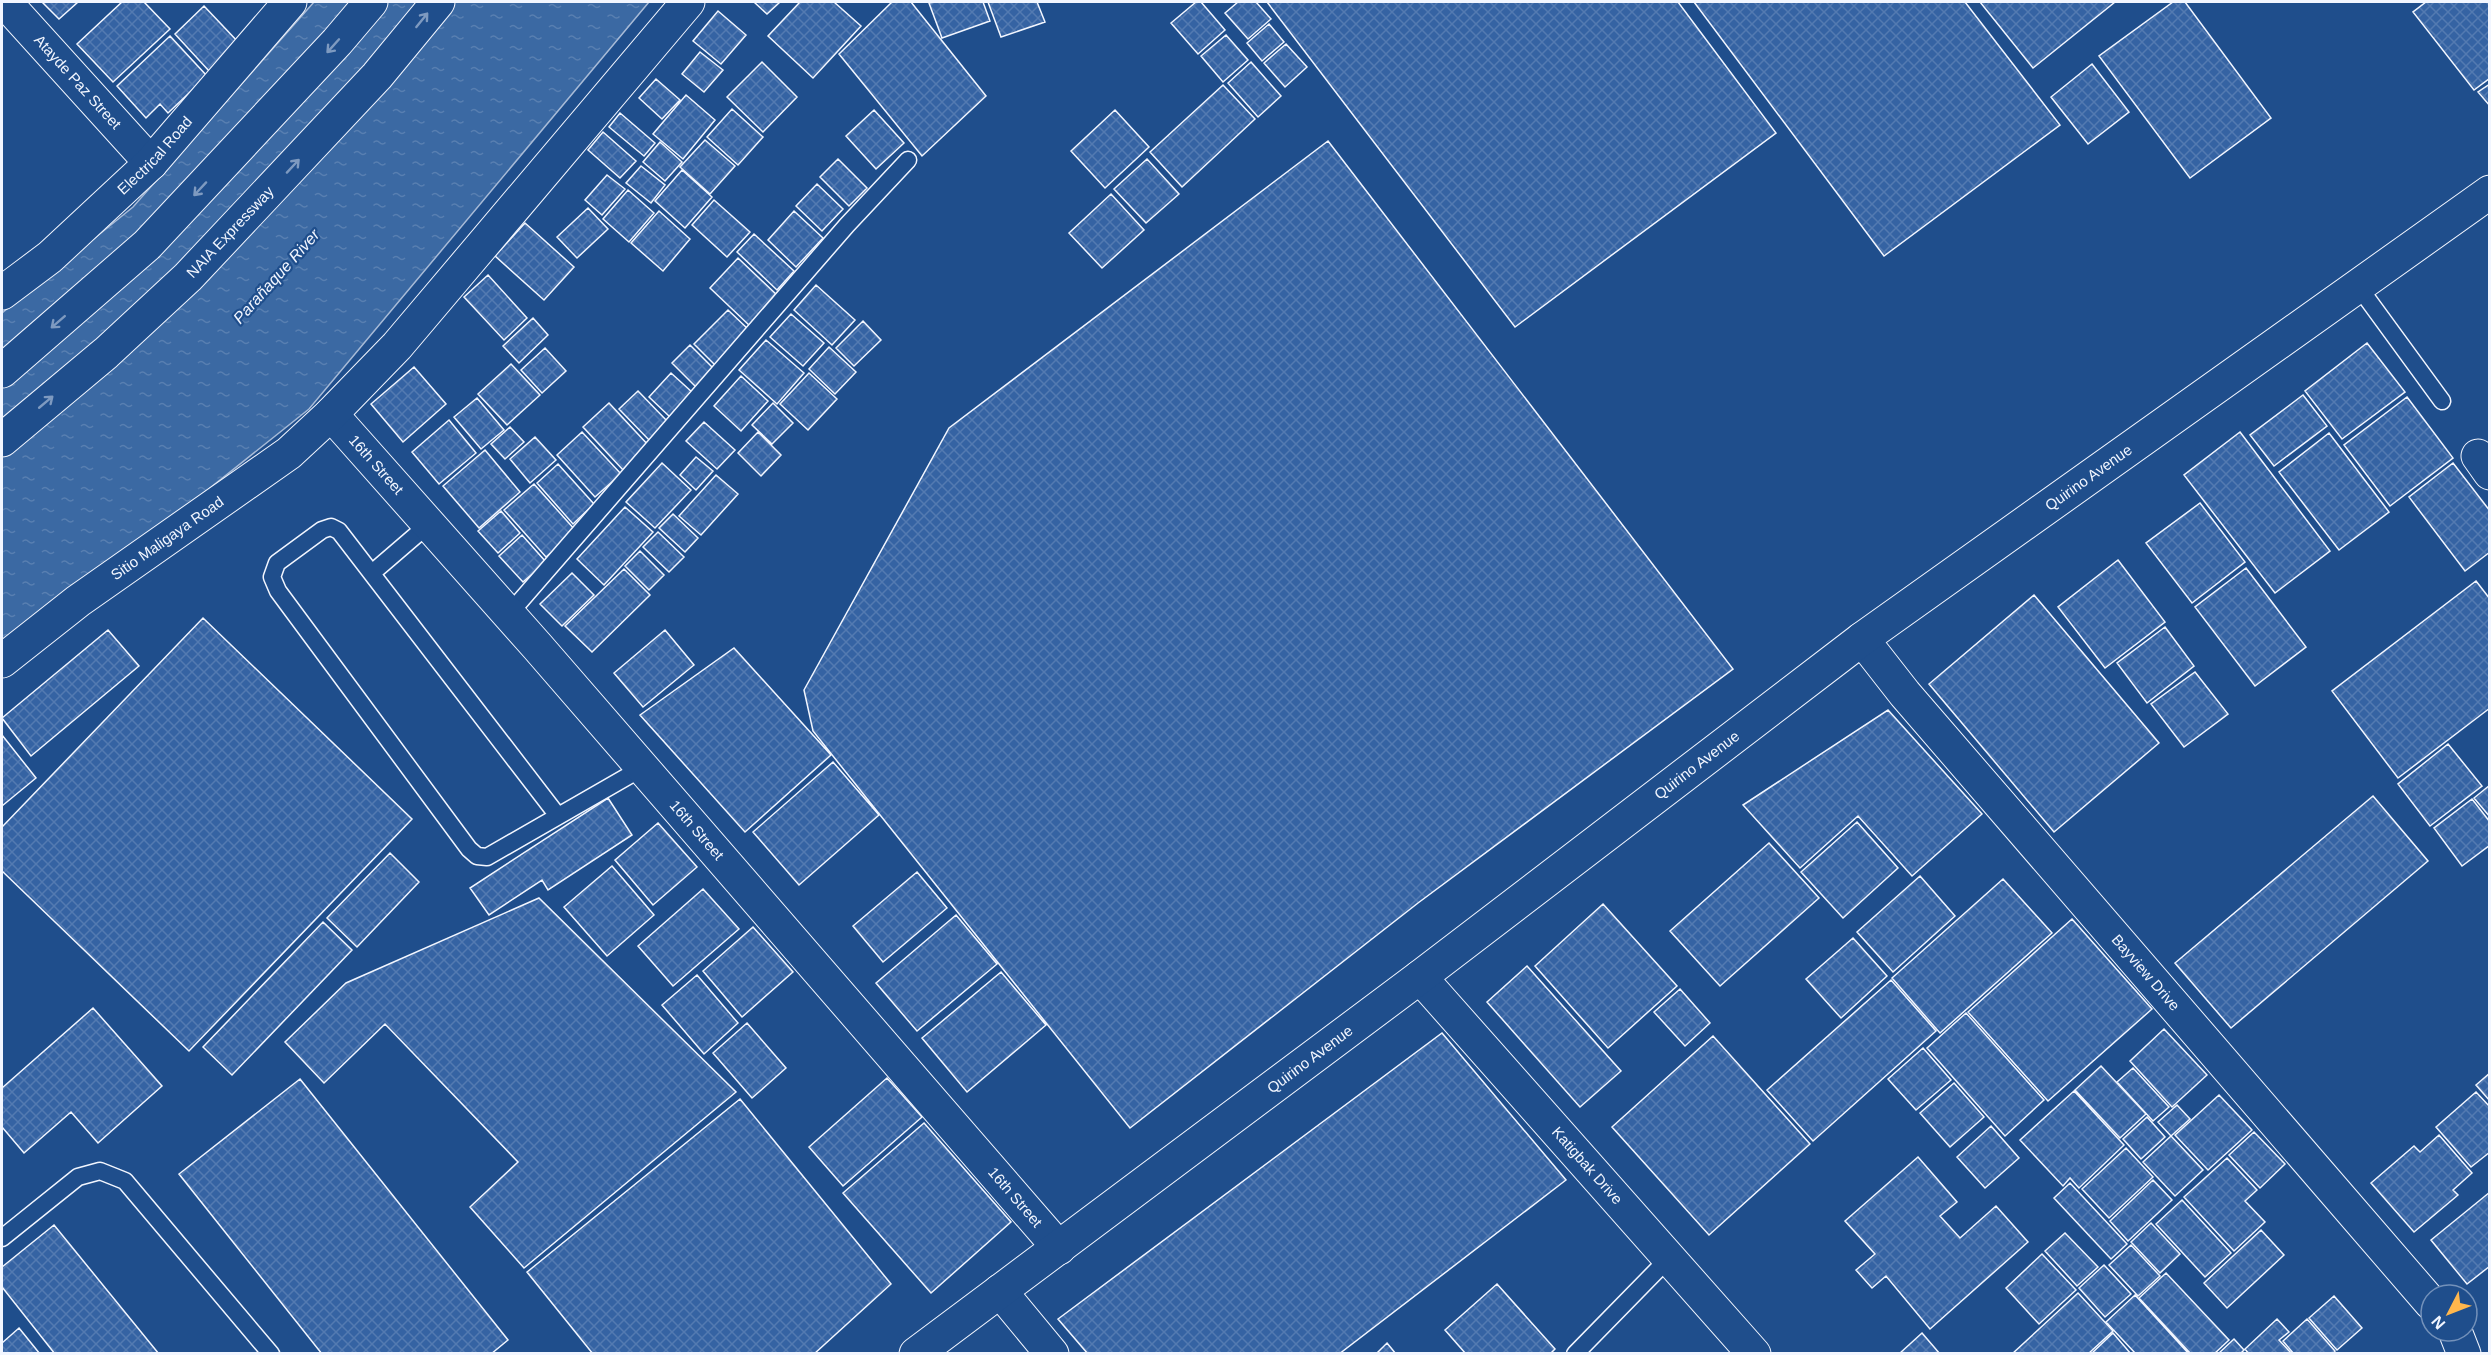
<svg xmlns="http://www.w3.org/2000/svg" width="2491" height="1355" viewBox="0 0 2491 1355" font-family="Helvetica,sans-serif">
<defs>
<pattern id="water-ripples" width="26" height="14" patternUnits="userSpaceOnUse" patternTransform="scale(1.5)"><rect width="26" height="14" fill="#3b69a3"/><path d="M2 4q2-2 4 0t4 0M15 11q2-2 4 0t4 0" fill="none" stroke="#587fb1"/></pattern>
<pattern id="building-cross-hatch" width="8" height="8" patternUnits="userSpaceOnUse" patternTransform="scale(1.5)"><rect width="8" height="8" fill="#3563a3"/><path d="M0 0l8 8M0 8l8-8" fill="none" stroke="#537ab1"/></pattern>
</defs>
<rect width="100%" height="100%" fill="#1f4e8c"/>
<!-- water -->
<path fill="url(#water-ripples)" stroke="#a8bbd7" stroke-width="1.5" d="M314,2H649L309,409L2,654V313L133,207Z"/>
<!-- building -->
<path fill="url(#building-cross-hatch)" stroke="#f2f6ff" stroke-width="1.5" d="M42,2H78L59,19Z
M122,2H144L170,29L113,82L77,44Z
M754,2H780L767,14Z
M800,2H834L861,26L813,78L768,36Z
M892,2H911L986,96L922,156L839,54Z
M934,2H983L990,21L942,38L929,3Z
M988,2H1037L1045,22L1001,37Z
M1196,2H1201L1225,30L1198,54L1171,23Z
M1238,2H1256L1271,19L1248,39L1225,13Z
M1267,2H1678L1776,133L1515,327Z
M1694,2H1965L2060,125L1884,256Z
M1980,2H2115L2033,68Z
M2173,2H2185L2271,118L2190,178L2099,56Z
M2426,2H2490V78L2474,90L2413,12Z
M204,6L239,43L209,71L175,34Z
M718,11L746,35L721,64L693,41Z
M1269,24L1284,42L1262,61L1247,43Z
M1226,35L1248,60L1223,82L1201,56Z
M170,36L207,76L168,113L160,104L146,118L117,86Z
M1286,44L1307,67L1285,87L1264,63Z
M700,52L723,70L704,92L682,74Z
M762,62L797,97L763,132L727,97Z
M1251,62L1281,96L1258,117L1228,83Z
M2092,64L2129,112L2088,144L2051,97Z
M656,79L680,100L662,119L639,98Z
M2490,84V106L2478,92Z
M1223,85L1255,119L1182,187L1150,152Z
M686,95L715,120L683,159L653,134Z
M732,109L763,137L738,165L707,137Z
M874,110L904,143L876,169L846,136Z
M1115,110L1149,147L1105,188L1071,151Z
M620,113L655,143L644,156L609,127Z
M603,132L636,161L620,178L588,150Z
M705,140L735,166L710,194L680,167Z
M1328,141L1733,669L1418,903L1130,1128L813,731L804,690L949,428Z
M660,142L682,162L665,181L643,162Z
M838,159L867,188L849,206L820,177Z
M1147,159L1179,194L1146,223L1114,189Z
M641,166L665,185L651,203L626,183Z
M682,170L712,197L685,228L655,201Z
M607,175L625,189L602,215L585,200Z
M817,184L843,209L822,231L796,206Z
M628,190L654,213L629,242L603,219Z
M1111,194L1144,230L1102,268L1069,233Z
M714,200L750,232L727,257L692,225Z
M588,208L608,229L577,258L557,237Z
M659,211L690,239L663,271L631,243Z
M794,211L823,238L796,267L768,240Z
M525,223L574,267L544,300L495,256Z
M754,234L794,271L777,290L737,252Z
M738,258L778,296L750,326L710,288Z
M488,275L527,318L504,340L464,297Z
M816,285L855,320L832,345L794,310Z
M728,310L749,330L715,365L694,344Z
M791,314L824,343L803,366L770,337Z
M533,318L548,335L519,363L503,346Z
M863,321L881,340L854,366L836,348Z
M766,340L804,373L777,404L739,370Z
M2367,343L2405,392L2342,439L2305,391Z
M690,345L716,371L698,389L672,363Z
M829,347L856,372L835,394L809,369Z
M545,348L566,371L542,393L521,370Z
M511,364L540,395L507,425L478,394Z
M414,367L446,404L403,442L371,404Z
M671,373L693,393L670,417L649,397Z
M809,373L837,399L808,430L780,404Z
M741,376L768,401L741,431L714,406Z
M638,391L668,422L650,441L619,409Z
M2303,395L2327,426L2274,466L2250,435Z
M2407,397L2453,458L2390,506L2344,445Z
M477,398L504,430L481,449L454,417Z
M609,403L650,447L624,471L583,427Z
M773,403L793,423L772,444L752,425Z
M449,420L476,453L439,484L412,452Z
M704,422L735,450L717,469L686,441Z
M510,427L524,442L505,459L491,444Z
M582,432L621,474L595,497L557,455Z
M758,432L781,455L761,476L738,453Z
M2240,432L2330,551L2275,593L2184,475Z
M2329,433L2389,512L2339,550L2279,472Z
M535,437L556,460L530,483L510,459Z
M485,450L520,492L479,528L443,486Z
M696,457L713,471L696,490L680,475Z
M662,463L691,490L655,528L626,502Z
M2453,463L2490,511V552L2465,571L2409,497Z
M558,464L594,504L573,524L537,483Z
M716,475L738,494L701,535L679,516Z
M534,484L576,531L546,557L504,510Z
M2200,503L2245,562L2192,603L2146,543Z
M625,507L653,532L604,585L577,559Z
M501,511L520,533L498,553L478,531Z
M673,514L698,538L685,552L659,528Z
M658,532L684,557L669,572L643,547Z
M522,535L546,562L523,582L499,556Z
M640,551L664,575L649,590L625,566Z
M2118,560L2165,622L2105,668L2058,607Z
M2246,568L2306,647L2255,686L2195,607Z
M624,569L650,595L592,652L565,626Z
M572,573L594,595L562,626L540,604Z
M2476,581L2490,599V708L2398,778L2332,691Z
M2034,595L2159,743L2054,832L1929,684Z
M203,618L412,819L189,1051L2,871V827Z
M2165,627L2194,666L2147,703L2117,663Z
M108,630L139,666L31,756L2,718Z
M665,630L694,665L643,707L614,673Z
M734,648L831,755L745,832L640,715Z
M2195,672L2228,714L2184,747L2151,704Z
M1888,710L1982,814L1912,876L1858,816L1800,868L1743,805Z
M2,735L36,778L2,806Z
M2448,744L2482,786L2430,826L2398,784Z
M833,762L879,815L799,885L753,832Z
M2490,785V817L2474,798Z
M2373,796L2428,861L2231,1028L2175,963Z
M608,798L632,835L548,890L542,880L489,915L470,888Z
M2472,799L2490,822V845L2462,866L2434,828Z
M1857,822L1898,868L1843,918L1801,872Z
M658,823L697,867L653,905L615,860Z
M1769,843L1819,898L1720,986L1670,931Z
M390,853L419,882L357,947L327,918Z
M612,866L654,915L607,956L564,907Z
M917,872L947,908L883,962L853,926Z
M1920,876L1955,916L1893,972L1857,932Z
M2003,879L2052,933L1940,1033L1892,978Z
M703,889L739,929L673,986L638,946Z
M539,898L736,1092L524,1268L470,1207L518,1162L385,1024L324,1083L285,1042L346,983Z
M1603,904L1677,986L1608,1048L1535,966Z
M956,915L997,964L917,1031L876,983Z
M2072,919L2152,1009L2048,1101L1968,1012Z
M323,922L352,950L232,1075L203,1047Z
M753,927L793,972L742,1017L703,971Z
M1853,938L1887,976L1841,1018L1806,979Z
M1527,966L1621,1071L1580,1107L1487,1002Z
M1001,972L1046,1025L967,1092L922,1038Z
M697,975L738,1023L704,1054L662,1005Z
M1891,980L1936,1031L1813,1141L1767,1090Z
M1680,989L1710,1023L1685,1046L1654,1012Z
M93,1008L162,1086L98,1143L71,1112L24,1153L2,1127V1088Z
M1966,1013L2044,1100L2005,1136L1927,1048Z
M747,1023L786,1068L752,1098L713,1053Z
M2164,1029L2207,1075L2172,1107L2130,1061Z
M1442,1033L1566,1180L1339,1354H1088L1058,1319Z
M1713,1036L1810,1144L1709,1235L1612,1127Z
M1923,1048L1951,1080L1916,1110L1888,1079Z
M2101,1066L2146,1114L2120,1138L2075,1090Z
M2133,1068L2169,1107L2153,1121L2117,1082Z
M2490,1073V1101L2476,1085Z
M887,1078L922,1117L843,1186L809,1147Z
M300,1079L508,1340L491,1354H322L179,1174Z
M1954,1083L1984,1117L1950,1147L1920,1113Z
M2074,1091L2124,1145L2079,1188L2070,1178L2063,1186L2020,1140Z
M2476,1092L2490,1107V1152L2471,1167L2436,1127Z
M2219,1095L2252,1130L2208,1170L2175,1135Z
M740,1099L891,1284L814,1354H593L527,1272Z
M2177,1105L2190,1119L2171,1136L2158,1122Z
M2147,1117L2165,1137L2141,1159L2123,1139Z
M924,1123L1011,1222L931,1293L843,1193Z
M1991,1126L2019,1158L1985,1188L1957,1157Z
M2254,1132L2285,1164L2260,1188L2229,1155Z
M2439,1135L2472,1173L2453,1190L2458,1195L2414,1232L2371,1183L2414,1146L2420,1152Z
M2171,1136L2203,1170L2175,1196L2143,1162Z
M2126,1148L2153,1177L2109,1218L2082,1189Z
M1918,1157L1957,1202L1940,1216L1960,1238L1996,1206L2028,1242L1930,1329L1886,1276L1872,1288L1856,1270L1875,1254L1845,1221Z
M2227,1158L2257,1190L2245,1201L2265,1222L2234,1251L2184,1197Z
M2153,1180L2172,1200L2128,1241L2110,1221Z
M2070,1183L2127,1244L2111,1259L2054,1198Z
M2490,1192V1266L2467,1284L2431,1240Z
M2182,1200L2231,1253L2205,1277L2156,1224Z
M2151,1223L2180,1254L2160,1273L2131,1242Z
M54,1225L159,1354H55L2,1287V1267Z
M2261,1230L2284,1255L2227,1308L2204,1283Z
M2065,1233L2098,1267L2077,1286L2045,1251Z
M2131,1245L2160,1276L2138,1296L2109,1265Z
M2042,1254L2076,1290L2039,1324L2006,1288Z
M2104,1265L2131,1294L2105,1317L2079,1288Z
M2166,1273L2229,1340L2214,1354H2191L2139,1298Z
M1497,1284L1555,1349L1550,1354H1466L1445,1330Z
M2078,1293L2113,1331L2088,1354H2012Z
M2135,1295L2189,1354H2136L2106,1322Z
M2334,1296L2362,1328L2337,1350L2309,1318Z
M2277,1319L2289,1332L2279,1340L2292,1354H2249L2245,1349Z
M2307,1319L2335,1351L2333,1354H2294L2283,1341Z
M19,1328L40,1354H2V1343Z
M1922,1333L1940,1354H1899Z
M2113,1333L2131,1354H2091Z
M2234,1339L2244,1350L2240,1354H2218Z
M1387,1343L1396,1354H1376Z"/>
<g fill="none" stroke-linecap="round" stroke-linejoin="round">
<defs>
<path id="lane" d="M2358,286L2442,401
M372,573L429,524
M509,614L847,225L908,160
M558,816L339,531L331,527L322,530L277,563L272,577L278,591L469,849L477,856L487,857L642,768
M2,1238L78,1177L100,1171L125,1181L271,1354
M1575,1354L1668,1259"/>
<g id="street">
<path id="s1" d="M5,2L151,163"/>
<path id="s2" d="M2,293L50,257L151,163L290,2"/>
<path id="s3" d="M331,414L537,646L1059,1248"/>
<path d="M2478,456L2490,473"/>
<path id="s4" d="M1862,639L1905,694L2431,1303"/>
<path id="s5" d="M2,661L78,601L289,453L331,414L397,346L688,2"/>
<path id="s6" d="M1420,977L1754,1354"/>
<path d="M1000,1291L1052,1354"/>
<path d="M2455,1331L2464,1354"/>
</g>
<g id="secondary">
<path id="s7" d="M916,1354L1420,977L1862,639L2490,192"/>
</g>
<g id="highway">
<path d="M2,371L147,245L337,42L371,2"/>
<path id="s8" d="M2,440L106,353L188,277L377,76L438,2"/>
</g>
</defs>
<!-- lane casing -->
<use href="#lane" stroke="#f2f6ff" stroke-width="19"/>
<!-- street casing -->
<use href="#street" stroke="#f2f6ff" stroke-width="35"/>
<!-- secondary casing -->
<use href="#secondary" stroke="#f2f6ff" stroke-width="35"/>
<!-- highway casing -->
<use href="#highway" stroke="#f2f6ff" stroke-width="35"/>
<!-- lane -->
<use href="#lane" stroke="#1f4e8c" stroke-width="16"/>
<!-- street -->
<use href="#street" stroke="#1f4e8c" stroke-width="33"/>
<!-- secondary -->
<use href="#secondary" stroke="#1f4e8c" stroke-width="33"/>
<!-- highway -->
<use href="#highway" stroke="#1f4e8c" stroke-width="33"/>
</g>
<!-- one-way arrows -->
<defs><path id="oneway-shaft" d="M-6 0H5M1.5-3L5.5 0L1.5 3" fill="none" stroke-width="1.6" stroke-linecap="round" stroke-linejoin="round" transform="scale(1.5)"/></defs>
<g stroke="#7e9ac0">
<use href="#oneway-shaft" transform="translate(422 20) rotate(-51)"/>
<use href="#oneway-shaft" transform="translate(333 46) rotate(132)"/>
<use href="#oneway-shaft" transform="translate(293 166) rotate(-47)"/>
<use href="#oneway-shaft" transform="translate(200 189) rotate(133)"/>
<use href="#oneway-shaft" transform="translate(58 322) rotate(139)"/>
<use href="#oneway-shaft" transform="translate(46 402) rotate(-40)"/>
</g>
<g text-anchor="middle" stroke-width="4.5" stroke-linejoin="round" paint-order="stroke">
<!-- street labels -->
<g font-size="15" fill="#f2f6ff" stroke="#1f4e8c">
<text dy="5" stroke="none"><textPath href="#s1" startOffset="108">Atayde Paz Street</textPath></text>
<text dy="5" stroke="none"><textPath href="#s2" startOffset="206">Electrical Road</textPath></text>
<text dy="5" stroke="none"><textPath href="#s8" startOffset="309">NAIA Expressway</textPath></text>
<text dy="5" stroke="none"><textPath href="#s3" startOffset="68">16th Street</textPath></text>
<text dy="5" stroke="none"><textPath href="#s7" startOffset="1464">Quirino Avenue</textPath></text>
<text dy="5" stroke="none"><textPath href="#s5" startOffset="206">Sitio Maligaya Road</textPath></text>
<text dy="5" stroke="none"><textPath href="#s7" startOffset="978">Quirino Avenue</textPath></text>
<text dy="5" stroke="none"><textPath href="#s3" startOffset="554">16th Street</textPath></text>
<text dy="5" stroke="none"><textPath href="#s4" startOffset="438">Bayview Drive</textPath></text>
<text dy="5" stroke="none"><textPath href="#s7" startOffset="492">Quirino Avenue</textPath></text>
<text dy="5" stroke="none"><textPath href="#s6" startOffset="252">Katigbak Drive</textPath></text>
<text dy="5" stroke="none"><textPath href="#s3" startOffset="1040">16th Street</textPath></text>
</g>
<!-- water labels -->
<g font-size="16" font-style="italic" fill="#f2f6ff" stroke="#1f4e8c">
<text transform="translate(276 276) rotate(-48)" y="6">Parañaque River</text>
</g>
</g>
<!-- border -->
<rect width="2491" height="1355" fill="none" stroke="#f2f6ff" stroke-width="6"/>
<!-- north arrow -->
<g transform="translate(2449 1313) rotate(228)"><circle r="28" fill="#1f4e8c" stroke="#7391ba" stroke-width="1.5"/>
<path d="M0-4.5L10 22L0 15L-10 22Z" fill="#ffb74d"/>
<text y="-9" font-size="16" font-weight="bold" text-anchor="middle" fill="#f2f6ff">N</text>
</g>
</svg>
